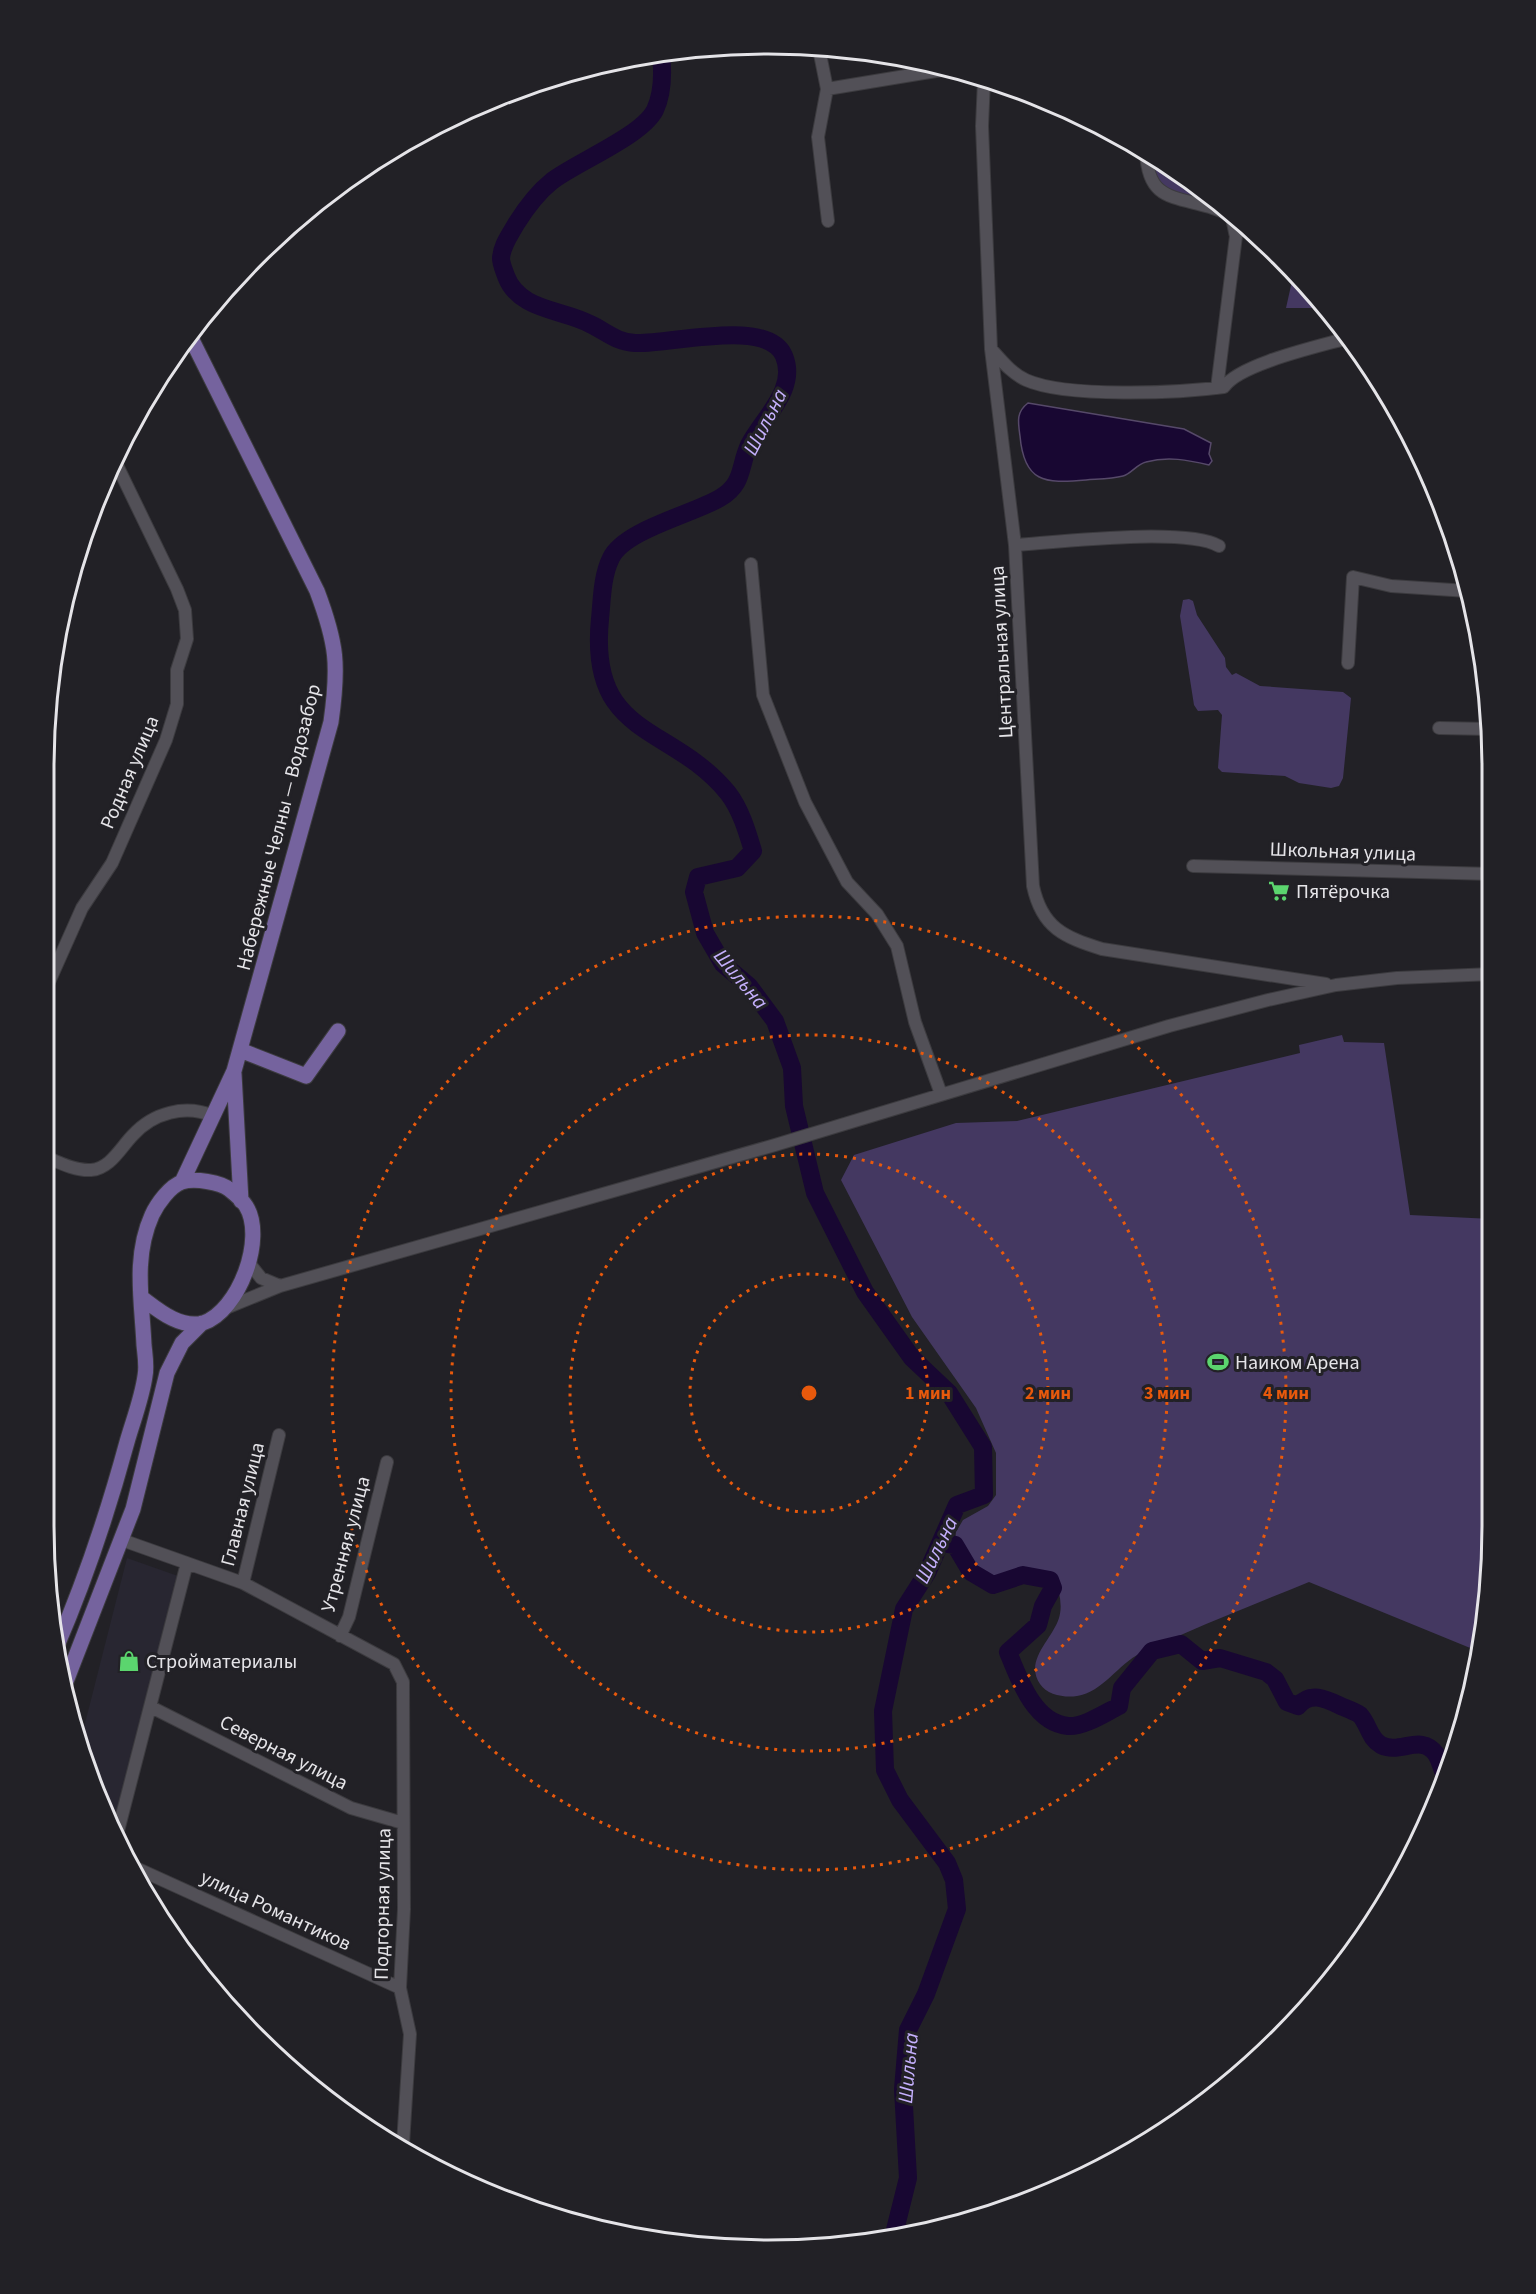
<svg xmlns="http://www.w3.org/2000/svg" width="1536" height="2294" viewBox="0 0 1536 2294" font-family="'Source Sans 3',sans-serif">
<rect width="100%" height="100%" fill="#222126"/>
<!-- built -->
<path fill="#282631" d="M127,1558L178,1576L116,1827L82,1759L79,1747Z"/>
<!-- green -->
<path fill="#443861" d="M1150,154L1170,165L1217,204L1172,193L1157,184Z
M1294,272L1323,308H1286Z
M1189,599L1193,601L1197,615L1225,658L1226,667L1232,675L1236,673L1260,686L1343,692L1351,698L1343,778L1339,786L1331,788L1299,783L1285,776L1222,772L1218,768L1222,715L1218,710L1198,711L1194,705L1180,616L1183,600Z
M1342,1035L1344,1042L1384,1043L1410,1215L1492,1219V1526L1480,1652L1309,1582C1253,1605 1196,1627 1141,1653C1118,1664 1103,1692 1077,1696C1065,1698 1047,1695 1040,1684C1024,1660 1052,1640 1059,1618C1063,1605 1059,1591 1055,1578L1024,1569L1005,1575L983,1576L967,1569L959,1561L954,1550L956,1532L963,1520L988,1506L996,1495V1453L976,1408L912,1317L841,1180L854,1155L956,1123L1017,1121L1300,1053L1299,1045Z"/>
<!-- water -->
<path fill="#180732" stroke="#564969" stroke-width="1.5" d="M1028,403L1184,429L1211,443L1209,454L1212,461L1209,465C1188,460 1168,456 1146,462C1137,464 1131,474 1123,476C1111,479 1098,479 1086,480C1044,484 1024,482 1020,436C1018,422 1016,412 1028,403Z"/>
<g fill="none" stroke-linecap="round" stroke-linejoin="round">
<!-- river -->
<path stroke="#180732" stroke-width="18" d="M661,54C663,72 663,93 655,110C642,136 577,162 552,181C537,193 526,208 516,224C510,235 502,245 501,258C501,264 504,270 506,276C519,311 562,309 590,324C607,332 616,342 635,343C669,345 768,317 784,356C798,389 763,418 749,445C739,467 744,484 720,498C693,514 624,530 611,558C602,576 602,599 600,619C588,739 671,723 728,793C741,810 747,831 753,851L737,868L698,877L694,892L705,933L723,964L749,986L775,1021L792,1068L794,1106L815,1193L865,1292L912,1358L949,1393L983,1447L984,1495L957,1505L927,1573L904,1609L883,1711L885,1770L900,1800L947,1863L954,1880L957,1909L926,1994L908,2030L903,2089L908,2178L893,2238
M942,1543L955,1545L971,1572L993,1585L1023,1575L1050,1580L1053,1588L1043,1606L1038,1625L1008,1652C1019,1679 1034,1723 1068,1726C1084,1727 1105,1713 1119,1706L1122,1688L1152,1651L1181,1644L1202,1661L1220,1658L1266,1672L1275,1679L1287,1702L1298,1706C1311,1690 1328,1700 1343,1707C1348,1709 1356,1712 1360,1715C1369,1725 1369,1738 1381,1745C1400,1755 1421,1733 1436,1754C1440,1760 1441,1766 1443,1771"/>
<defs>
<path id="minor" d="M819,49L827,89L818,137L828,221
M984,80L982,126L991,349L1015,545L1033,886C1042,928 1064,937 1102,949L1326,984
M827,89L948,69
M1146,152C1148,199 1171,196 1210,207C1217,210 1226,211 1231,218C1234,222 1234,231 1236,236L1217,388
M991,349C1002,361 1011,373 1026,380C1066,398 1179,393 1224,387C1239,364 1320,346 1348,338
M1015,545C1058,542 1186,527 1219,546
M751,564L763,695L805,802L847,882L877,914L897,946L915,1022L941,1094
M1348,663L1353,577L1391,586L1468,591
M1439,728L1489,729
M1193,866L1492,874
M45,991L82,908L112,863L166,740L177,704V670L187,639L185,610L177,589L114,459
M46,1157C60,1163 76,1171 91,1170C110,1169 121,1147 133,1135C153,1113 185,1104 213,1116
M249,1263L261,1278L280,1286
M226,1308L280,1286L775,1145L1169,1026L1268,1000L1336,985L1397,978L1492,974
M122,1540L243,1583L394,1664L403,1682L404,1909L400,1988L410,2034L403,2144
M243,1583L279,1435
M340,1636L349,1617L387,1462
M151,1707L351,1808L403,1823
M118,1831L187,1563
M136,1868L400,1988"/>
<path id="major" d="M240,1050L306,1076L338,1031
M234,1074L241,1201
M182,1182L234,1071L331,722C339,665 337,644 317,591L189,334
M56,1648C85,1581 108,1512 127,1442C133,1421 142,1398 145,1376C147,1366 145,1355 144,1345C142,1301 133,1257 152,1215C157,1204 170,1186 182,1182C194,1178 221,1182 230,1190C235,1194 243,1201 246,1206C266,1238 239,1311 203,1323C180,1329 158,1310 142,1298
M65,1684L133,1509L167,1373L182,1343L202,1323"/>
</defs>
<!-- minor casing -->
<use href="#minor" stroke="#3c3b3f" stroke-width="14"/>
<!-- major casing -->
<use href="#major" stroke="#3c3b3f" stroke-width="17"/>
<!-- minor -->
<use href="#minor" stroke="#525057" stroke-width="12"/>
<!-- major -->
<use href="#major" stroke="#75639e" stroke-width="15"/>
</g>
<!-- distance rings -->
<g fill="none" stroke="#e8590c" stroke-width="3" stroke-dasharray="3 6">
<circle cx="809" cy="1393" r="119"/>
<circle cx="809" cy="1393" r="239"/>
<circle cx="809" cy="1393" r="358"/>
<circle cx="809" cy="1393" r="477"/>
</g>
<!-- icons -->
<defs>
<symbol id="supermarket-bare" viewBox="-9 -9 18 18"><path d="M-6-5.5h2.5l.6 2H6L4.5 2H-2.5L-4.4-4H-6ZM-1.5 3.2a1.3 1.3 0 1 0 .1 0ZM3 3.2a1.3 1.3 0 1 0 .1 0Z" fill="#5bd56e" stroke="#222126" stroke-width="2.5" paint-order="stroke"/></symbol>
<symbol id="stadium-bare" viewBox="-9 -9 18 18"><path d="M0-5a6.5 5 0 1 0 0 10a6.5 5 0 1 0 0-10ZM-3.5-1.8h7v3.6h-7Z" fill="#5bd56e" stroke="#222126" stroke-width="2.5" paint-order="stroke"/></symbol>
<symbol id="shop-bare" viewBox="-9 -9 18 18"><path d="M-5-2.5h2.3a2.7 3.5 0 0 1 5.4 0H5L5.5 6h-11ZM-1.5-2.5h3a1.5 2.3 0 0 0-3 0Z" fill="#5bd56e" stroke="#222126" stroke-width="2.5" paint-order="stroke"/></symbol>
</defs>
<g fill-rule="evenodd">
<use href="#supermarket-bare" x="1264" y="876" width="30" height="30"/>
<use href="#stadium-bare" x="1203" y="1347" width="30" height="30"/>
<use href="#shop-bare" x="114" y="1646" width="30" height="30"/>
</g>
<g text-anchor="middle" stroke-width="6" stroke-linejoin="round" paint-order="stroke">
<!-- street labels -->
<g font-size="20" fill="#e5e4e8" stroke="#222126">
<text transform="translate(1001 652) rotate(-93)" y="7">Центральная улица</text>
<text transform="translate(129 772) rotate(-67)" y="7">Родная улица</text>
<text transform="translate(278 827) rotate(-76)" y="7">Набережные Челны — Водозабор</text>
<text transform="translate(1343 851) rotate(2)" y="7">Школьная улица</text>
<text transform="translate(242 1504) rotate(-76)" y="7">Главная улица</text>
<text transform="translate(345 1544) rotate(-75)" y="7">Утренняя улица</text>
<text transform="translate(284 1752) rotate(27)" y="7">Северная улица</text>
<text transform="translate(382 1904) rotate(-89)" y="7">Подгорная улица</text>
<text transform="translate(276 1910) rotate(25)" y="7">улица Романтиков</text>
</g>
<!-- poi labels -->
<g font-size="20" fill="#e5e4e8" stroke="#222126" text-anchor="start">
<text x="1296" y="898">Пятёрочка</text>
<text x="1235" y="1369">Наиком Арена</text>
<text x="146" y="1668">Стройматериалы</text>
</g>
<!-- water labels -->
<g font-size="21" font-style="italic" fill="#c5b0fd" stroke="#222126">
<text transform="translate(765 422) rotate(-63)" y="7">Шильна</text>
<text transform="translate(741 979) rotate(50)" y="7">Шильна</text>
<text transform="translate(936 1550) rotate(-64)" y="7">Шильна</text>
<text transform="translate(908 2068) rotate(-85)" y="7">Шильна</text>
</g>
</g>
<!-- crop -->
<path d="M0 0H1536V2294H0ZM768 54H768A714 714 0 0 1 1482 768V1526A714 714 0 0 1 768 2240H768A714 714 0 0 1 54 1526V768A714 714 0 0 1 768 54Z" fill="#222126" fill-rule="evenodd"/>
<path fill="none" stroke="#e5e4e8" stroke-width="3" d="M768 54H768A714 714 0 0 1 1482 768V1526A714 714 0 0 1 768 2240H768A714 714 0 0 1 54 1526V768A714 714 0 0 1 768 54Z"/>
<circle cx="809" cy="1393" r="9" fill="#e8590c" stroke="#222126" stroke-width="3"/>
<g font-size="18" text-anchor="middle" font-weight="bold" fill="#e8590c" stroke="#222126" stroke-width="6" stroke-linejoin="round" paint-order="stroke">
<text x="928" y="1399">1 мин</text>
<text x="1048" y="1399">2 мин</text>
<text x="1167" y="1399">3 мин</text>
<text x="1286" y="1399">4 мин</text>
</g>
</svg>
